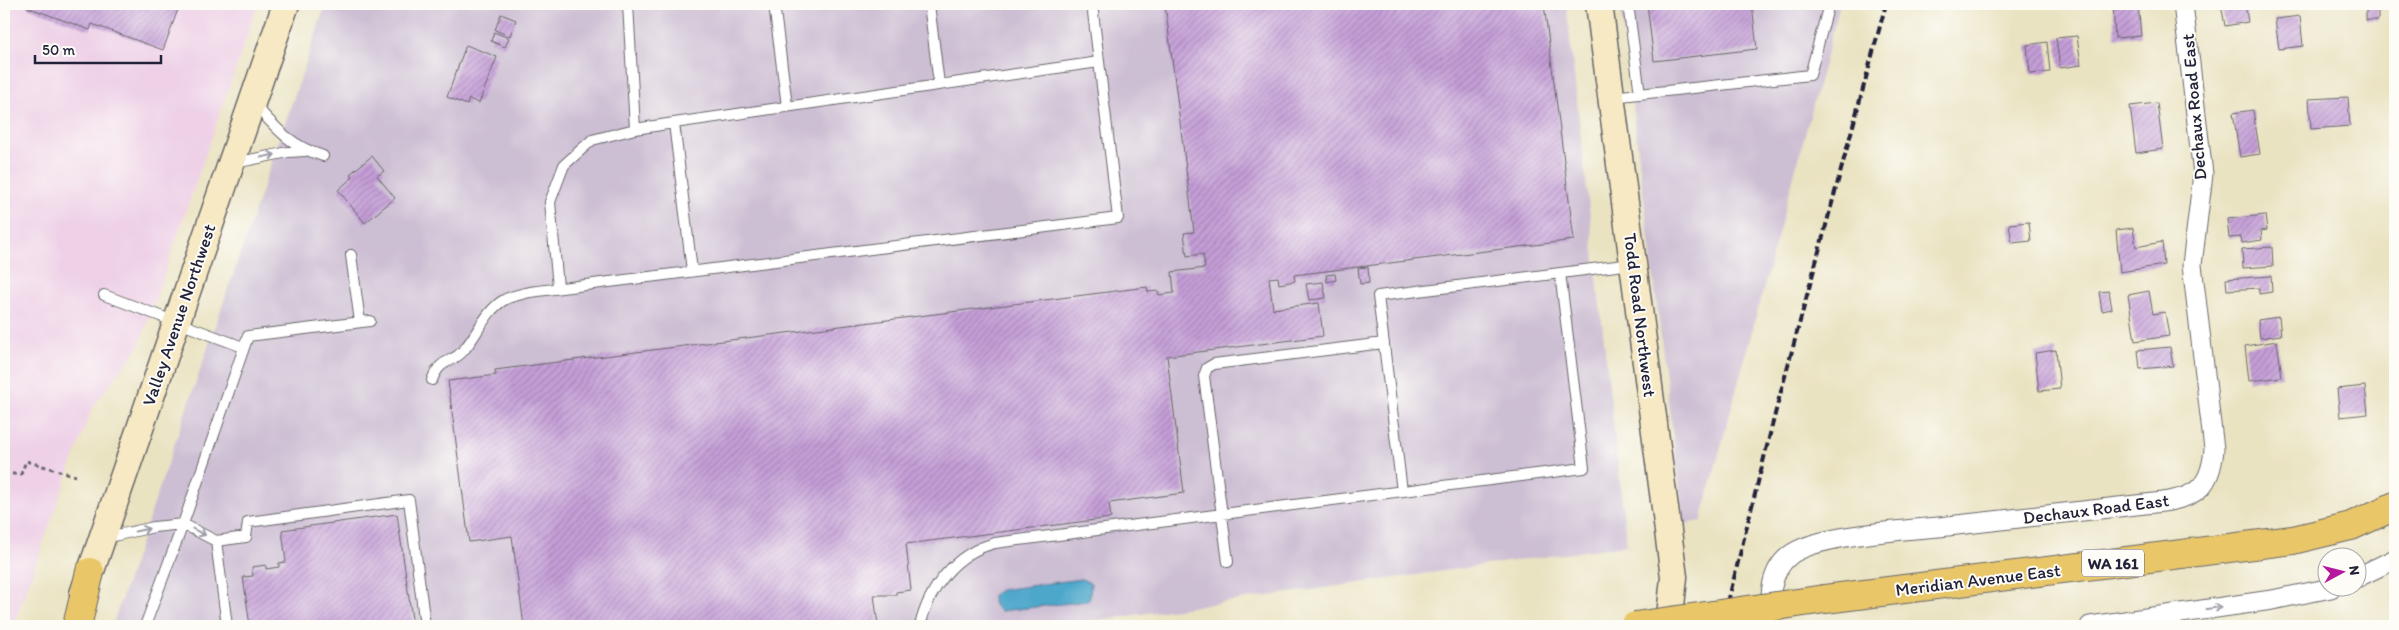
<svg xmlns="http://www.w3.org/2000/svg" width="2399" height="630" viewBox="0 0 2399 630" font-family="Itim,sans-serif">
<defs>
<pattern id="building-hatch" width="6" height="6" patternUnits="userSpaceOnUse" patternTransform="scale(1.25)"><rect width="6" height="6" fill="#c59fd8"/><path d="M-1 1l2-2M0 6l6-6M5 7l2-2" fill="none" stroke="#a081b0"/></pattern>
</defs>
<rect width="100%" height="100%" fill="#fdfcf7"/>
<filter id="ink" filterUnits="userSpaceOnUse"><feTurbulence type="fractalNoise" baseFrequency=".02" numOctaves="2"/><feDisplacementMap in="SourceGraphic" scale="10" xChannelSelector="R" yChannelSelector="G"/><feConvolveMatrix kernelMatrix="1 2 1 2 8 2 1 2 1" color-interpolation-filters="sRGB"/></filter>
<filter id="wash" filterUnits="userSpaceOnUse"><feTurbulence type="fractalNoise" baseFrequency=".0096" numOctaves="4" result="noise"/><feDisplacementMap in="SourceGraphic" scale="20" xChannelSelector="R" yChannelSelector="G"/><feGaussianBlur stdDeviation="1.12" result="paint"/><feColorMatrix in="noise" values="0 0 0 0 0 0 0 0 0 0 0 0 0 0 0 0 0 1.4 0 .05"/><feComposite in="paint" operator="in"/></filter>
<g filter="url(#wash)">
<rect width="100%" height="100%" fill="#eae3c2"/>
<!-- built -->
<path fill="#eed0e7" d="M4,4H258L139,346L92,408L13,626H4Z"/>
<!-- industrial -->
<path fill="#ccbed3" d="M326,4H1566L1627,545L1057,626H112Z
M1620,4H1840L1701,521L1684,524Z"/>
<!-- water -->
<path fill="#4da7cb" stroke="#386483" d="M1081,579L1091,583L1090,597L1087,601L1001,611C994,607 992,603 993,595L1000,590Z"/>
<g id="blocks">
<!-- building -->
<path fill="url(#building-hatch)" d="M28,4H180L163,50L92,24L90,30L27,7Z
M1165,4H1544L1574,240L1294,275L1295,281L1279,284L1278,277L1269,278L1273,309L1319,303L1323,336L1167,356L1184,493L1109,503L1111,518L906,544L911,590L896,592V595H874L878,625L524,626L512,536L469,542L448,381L496,375L495,370L1147,287L1148,292L1158,291L1159,295L1174,293L1172,272L1205,268L1203,254L1187,256L1184,233L1194,232Z
M1647,4H1752L1757,49L1654,61Z
M2113,4H2138L2141,36L2115,38Z
M2221,4H2245L2248,22L2225,26Z
M2366,4H2378V20H2366Z
M501,14L516,20L510,36L495,30Z
M2300,16L2303,46L2279,49L2275,19Z
M494,32L509,38L505,47L491,41Z
M2077,36L2081,65L2060,68L2056,38Z
M2047,42L2050,72L2030,74L2027,45Z
M466,45L497,57L479,103L469,99L467,105L447,97Z
M2348,97L2350,126L2311,129L2309,99Z
M2157,103L2163,149L2136,153L2130,106Z
M2253,110L2260,154L2240,157L2233,113Z
M372,156L384,171L377,176L395,198L365,223L338,190L353,177L350,174Z
M2265,215L2267,230L2261,231L2262,240L2242,243L2241,237L2229,238L2227,219Z
M2029,222L2031,241L2012,243L2009,224Z
M2133,228L2136,247L2162,242L2164,265L2120,272L2116,230Z
M2272,247L2273,266L2243,268L2242,249Z
M1368,267L1369,283L1360,284L1358,268Z
M1335,274L1336,280L1327,282L1326,275Z
M2271,276L2272,292L2259,294V288L2227,290L2226,279Z
M1323,282L1326,298L1309,300L1306,284Z
M2109,291L2112,309L2102,311L2099,292Z
M2149,291L2153,314L2165,312L2169,336L2135,341L2128,295Z
M2279,317L2281,335L2260,338L2258,320Z
M2277,341L2282,377L2249,381L2245,346Z
M2170,347L2173,366L2140,369L2138,350Z
M2056,350L2060,389L2039,391L2035,353Z
M2365,386L2368,414L2340,417L2337,389Z
M397,514L413,626H250L243,577L253,576L252,567L266,565V569L279,567V563L286,562L282,530Z"/>
</g>
</g>
<g filter="url(#ink)">
<use href="#blocks" fill-opacity="0" stroke="#68666a" stroke-width="1"/>
<g fill="none" stroke-linecap="round" stroke-linejoin="round">
<defs>
<path id="lane" d="M628,4L635,129
M774,4L787,106
M929,4L939,84
M1628,4L1640,94
M1612,97L1810,75L1829,4
M254,104C276,128 290,146 323,156
M674,123L692,271
M235,163L288,152L305,151
M351,255L360,322
M558,287L550,202L564,165L592,140L635,129L674,123L1099,62
M104,295L243,347
M432,380C441,357 451,364 462,352C477,336 485,311 504,300C511,296 522,294 530,292L1118,218L1092,4
M1402,491L1378,296L1632,264
M104,538L154,527L183,524L216,541L246,537L248,522L409,500L425,626
M216,541L227,626
M1228,562L1204,376L1207,368L1214,364L1384,343
M145,626L183,524L248,336L370,321
M920,626C929,588 955,553 995,543L1584,468L1560,273"/>
<path id="street" d="M2356,578L2395,559
M1771,626C1770,601 1768,573 1789,556C1815,534 1911,530 1948,526C2020,518 2091,510 2163,502C2198,497 2211,485 2214,449L2192,265L2203,174L2183,4
M2090,626L2272,600L2331,588"/>
<path id="secondary" d="M1599,4L1674,577L1669,626
M83,594L286,4"/>
<path id="primary" d="M1825,599L2293,540L2351,526L2395,506
M77,626L90,572"/>
</defs>
<!-- lane casing -->
<use href="#lane" stroke="#68666a" stroke-width="12"/>
<!-- street casing -->
<use href="#street" stroke="#68666a" stroke-width="21"/>
<!-- secondary casing -->
<use href="#secondary" stroke="#68666a" stroke-width="29"/>
<!-- primary casing -->
<use href="#primary" stroke="#68666a" stroke-width="30"/>
<!-- path -->
<path stroke="#68666a" stroke-width="3" stroke-dasharray="4 4" stroke-linecap="butt" d="M4,474H21L26,461L76,476"/>
<!-- lane -->
<use href="#lane" stroke="#fff" stroke-width="10"/>
<!-- street -->
<use href="#street" stroke="#fff" stroke-width="19"/>
<!-- secondary -->
<use href="#secondary" stroke="#f6e9c3" stroke-width="26"/>
<!-- primary -->
<use href="#primary" stroke="#e9c769" stroke-width="28"/>
<!-- rail -->
<path stroke="#22223b" stroke-width="4" stroke-dasharray="8 4" stroke-linecap="butt" d="M1722,626L1777,406L1886,4"/>
<defs>
<path id="primary-bridge" d="M1635,626L1825,599"/>
</defs>
<!-- primary-bridge casing -->
<use href="#primary-bridge" stroke="#68666a" stroke-width="30" stroke-linecap="butt"/>
<!-- primary-bridge -->
<use href="#primary-bridge" stroke="#e9c769" stroke-width="28"/>
</g>
<!-- one-way arrows -->
<defs><path id="oneway-shaft" d="M-6 0H5M1.5-3L5.5 0L1.5 3" fill="none" stroke-width="1.6" stroke-linecap="round" stroke-linejoin="round" transform="scale(1.25)"/></defs>
<g stroke="#9c9ca7">
<use href="#oneway-shaft" transform="translate(268 156) rotate(-12)"/>
<use href="#oneway-shaft" transform="translate(142 530) rotate(-12)"/>
<use href="#oneway-shaft" transform="translate(199 532) rotate(27)"/>
<use href="#oneway-shaft" transform="translate(2214 608) rotate(-8)"/>
</g>
</g>
<g text-anchor="middle" stroke-width="4" stroke-linejoin="round" paint-order="stroke">
<!-- shield labels -->
<rect fill="#fdfcf7" stroke="#646373" stroke-width="1" x="2082" y="549.5" width="62" height="27" rx="4"/>
<g font-size="16" font-weight="bold" fill="#22223b">
<text x="2113" y="569">WA 161</text>
</g>
<!-- street labels -->
<g font-size="18" fill="#22223b" stroke="#fdfcf7">
<text transform="translate(2194 107) rotate(-95)" y="6">Dechaux Road East</text>
<text transform="translate(179 315) rotate(-71)" y="6">Valley Avenue Northwest</text>
<text transform="translate(1640 315) rotate(83)" y="6">Todd Road Northwest</text>
<text transform="translate(2096 509) rotate(-7)" y="6">Dechaux Road East</text>
<text transform="translate(1978 580) rotate(-7)" y="6">Meridian Avenue East</text>
</g>
</g>
<!-- margin -->
<rect width="2399" height="630" fill="none" stroke="#fdfcf7" stroke-width="20"/>
<!-- north arrow -->
<g transform="translate(2342 572) rotate(83)"><circle r="24" fill="#fdfcf7" stroke="#a5a5ac"/>
<path d="M0-4L9 19L0 12L-9 19Z" fill="#b5179e"/>
<text y="-8" font-size="14" font-weight="bold" text-anchor="middle" fill="#22223b">N</text>
</g>
<!-- scale -->
<path d="M35 55v8h126v-8" fill="none" stroke="#22223b" stroke-width="2.5"/>
<text x="42" y="55" font-size="15" fill="#22223b" stroke="#fdfcf7" stroke-width="4" paint-order="stroke">50 m</text>
</svg>
